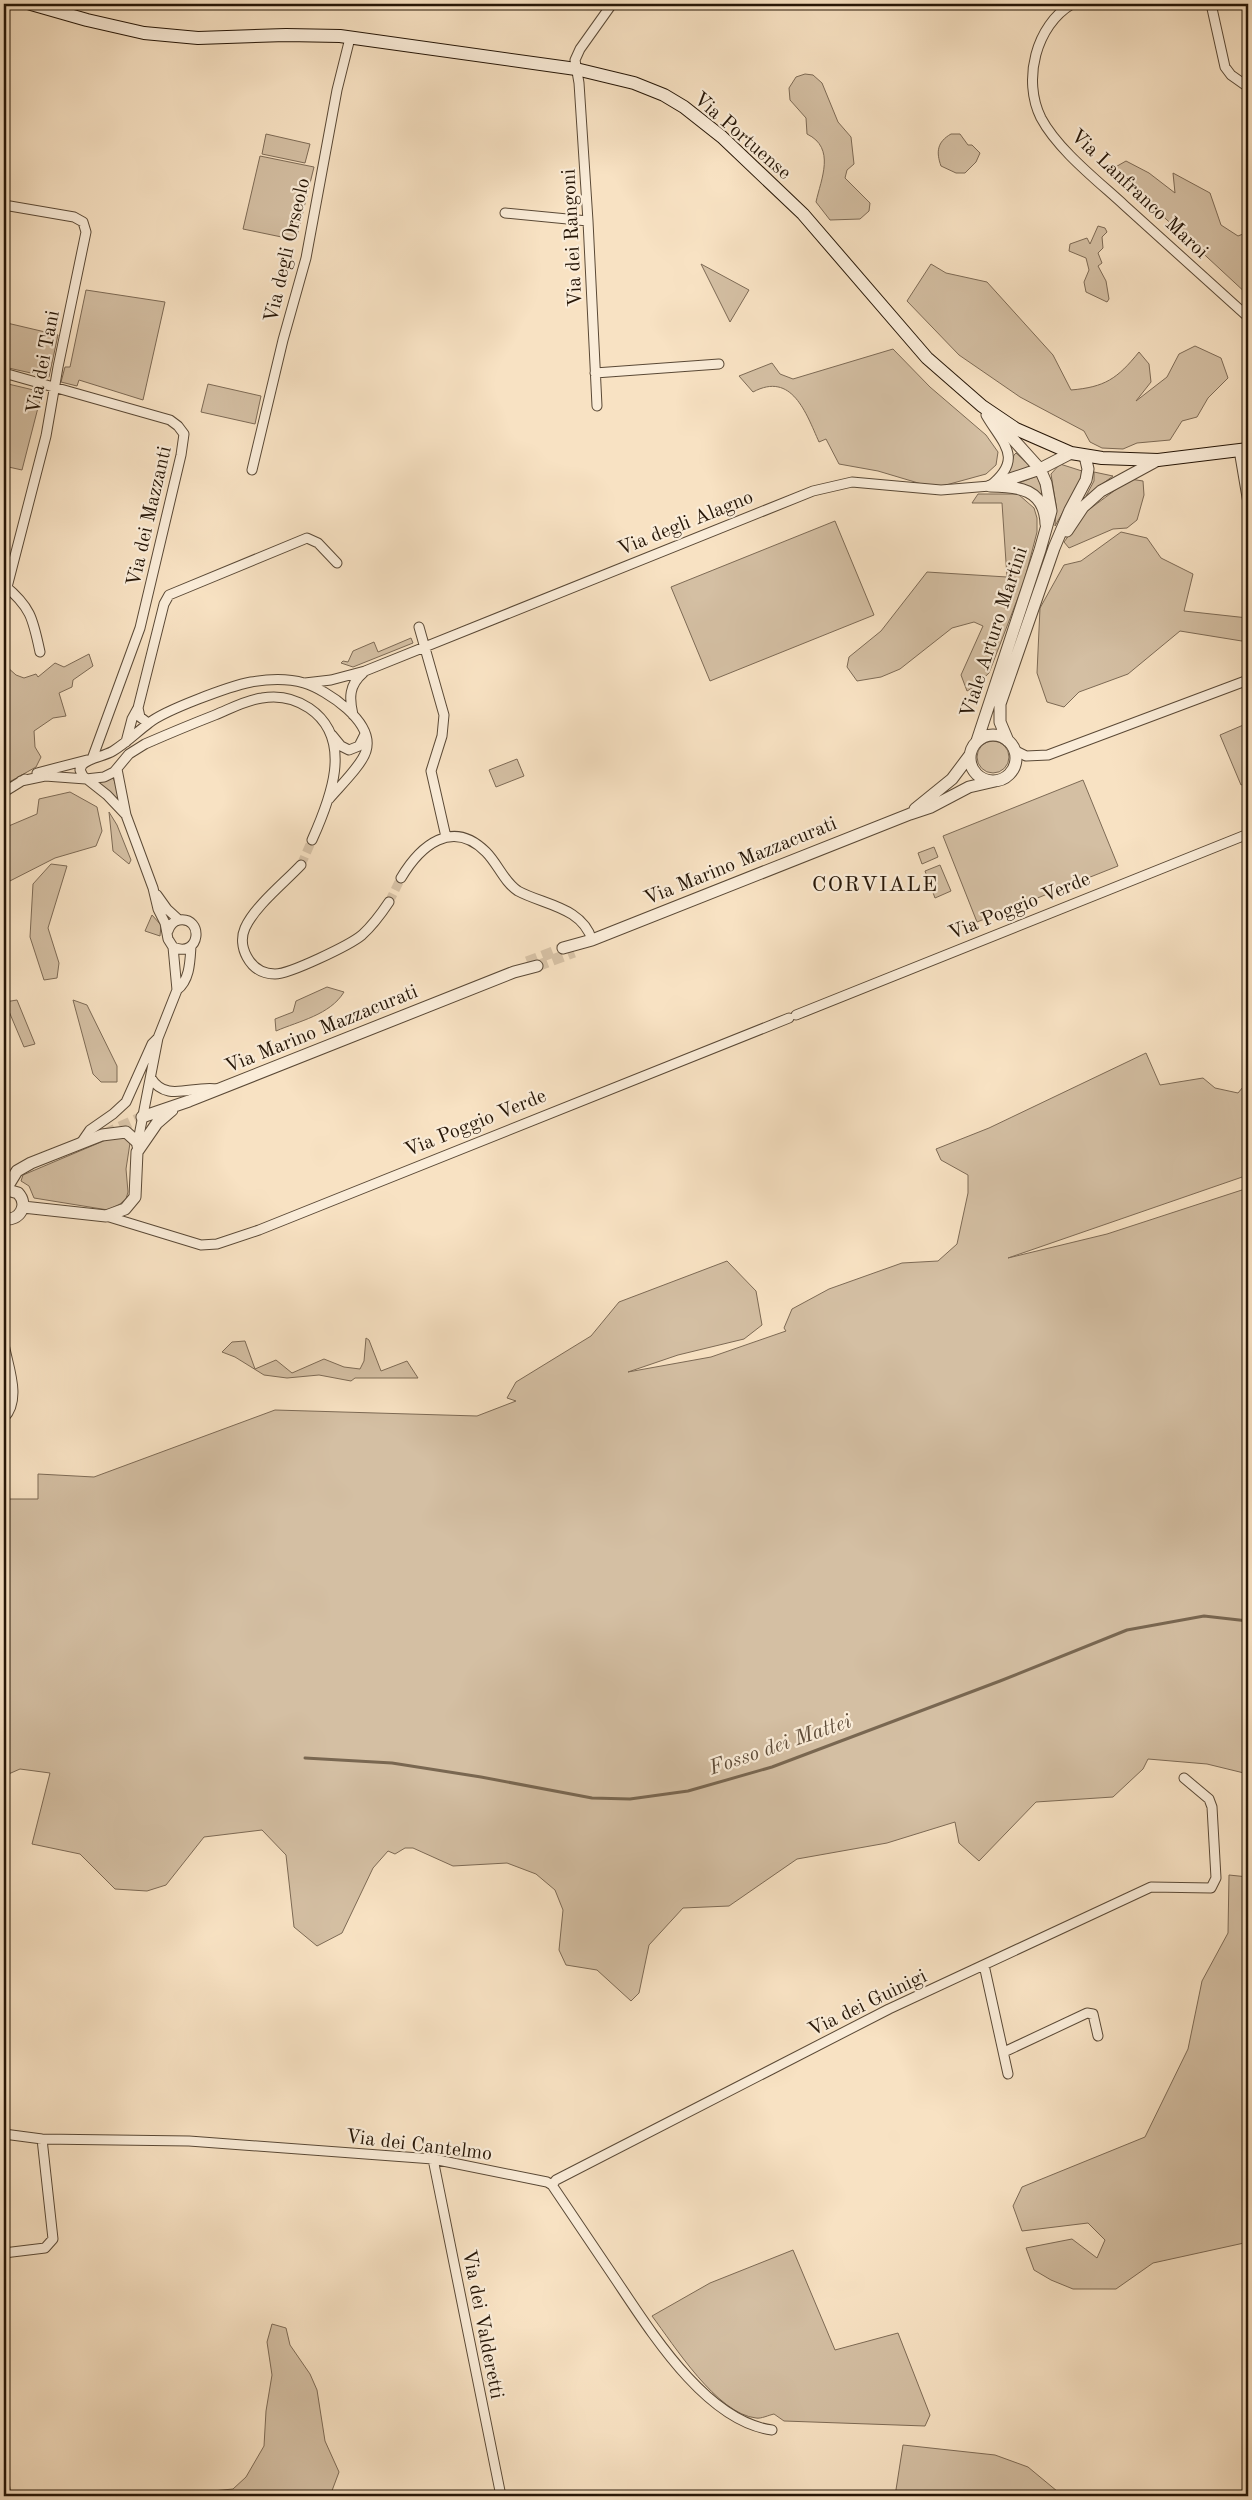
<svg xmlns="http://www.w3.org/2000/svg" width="1252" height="2500" viewBox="0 0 1252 2500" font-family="'Old Standard TT',serif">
<rect width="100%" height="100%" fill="#f8e2c3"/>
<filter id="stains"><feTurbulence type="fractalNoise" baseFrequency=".004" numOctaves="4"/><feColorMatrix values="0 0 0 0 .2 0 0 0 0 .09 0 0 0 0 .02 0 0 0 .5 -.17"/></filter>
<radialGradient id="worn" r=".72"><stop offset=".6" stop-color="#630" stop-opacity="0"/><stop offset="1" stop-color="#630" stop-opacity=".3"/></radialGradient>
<!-- green -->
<path fill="#d4bfa3" stroke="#7d6a55" d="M805,74L813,75L822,83L838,122L851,137L854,164L847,170L845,178L870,203L869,211L860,219L830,220L816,202C821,179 836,148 807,134L806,118L790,100L789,88L796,77Z
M266,134L310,144L305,163L262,154Z
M951,134H960L968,145H972L980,153L976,162L965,173H956L941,166C936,152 937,142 951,134Z
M260,156L314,167L296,240L243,229Z
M1126,161L1149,173L1175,193L1173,173L1210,193L1221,225L1238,236L1248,232V295L1112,169Z
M1098,226L1105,228L1107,232L1102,237L1103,248L1098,253L1102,263L1098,266L1106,281L1109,299L1107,302L1086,292L1084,282L1089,270L1086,258L1069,251L1070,244L1087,238L1090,244Z
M701,264L749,290L730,322Z
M931,264L946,273L987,282L1053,355L1071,390C1105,387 1117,379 1139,352L1149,364L1151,382L1136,401L1167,377L1179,354L1195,346L1221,358L1228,378L1208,398L1197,417L1182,421L1170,440L1137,443L1123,449L1102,448L1090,442L1084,431L1020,397L959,355L907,301Z
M86,290L165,302L143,400L79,380L77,386L61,382L65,367H70Z
M7,323L58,335L49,377L4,367V337Z
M893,349L930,387L986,435L998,452L996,465L986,474L935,488L878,471L839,464L826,439L819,442C806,413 792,371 753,392L739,376L772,363L780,374L793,379Z
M4,383L42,392L22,470L4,466Z
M208,384L261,396L255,424L201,412Z
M1016,453L1031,467L1008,475L1014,455Z
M1060,464L1082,471L1084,475L1055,526L1056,505L1051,474Z
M1094,472L1113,476L1086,496L1094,481Z
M1037,476L1046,499L1019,483Z
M1130,479L1143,481L1144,495L1137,520L1127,528L1113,529L1069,548L1064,542L1087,511Z
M978,494H1018L1034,508L1037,518V532L1024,582L989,673L974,687L967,691L961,675L983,626L974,622L952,628L900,669L881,677L857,681L847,667L849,657L881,631L927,572L1007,577L1002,503H972Z
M835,521L874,615L710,681L671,587Z
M1121,532L1147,538L1161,558L1193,574L1184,611L1248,618V642L1180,631L1128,674L1079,692L1064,707L1047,702L1037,673L1040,608L1064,565L1081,561Z
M411,638L413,643L353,667L341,663L343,661L348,662L353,651L374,642L378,652Z
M89,654L93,666L73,680L72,687L59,693L66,716L53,718L34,731L35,747L41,757L36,767L4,785V667L6,666L16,675L24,678L36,674L38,677L55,663L64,667Z
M1248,723V782L1241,785L1220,735Z
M977 757a16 16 0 1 1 32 0a16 16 0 1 1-32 0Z
M517,759L524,776L496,787L489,770Z
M113,777L121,801L120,803L98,783Z
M1083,780L1118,866L977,922L943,836Z
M70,792L97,807L102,831L96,846L55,858L4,884V828L37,814L39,799Z
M109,812L117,825L131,860L129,864L113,851Z
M934,847L938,857L922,864L918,853Z
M51,864L67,866L48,928L59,963L57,978L44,980L30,937L33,884Z
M940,865L951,891L935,898L925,871Z
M152,915L161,925L160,936L145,931Z
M327,987L344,992C330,1015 299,1021 276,1031L275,1019L293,1012L296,1001Z
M17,1000L35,1044L24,1047L5,1002Z
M73,1000L87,1005L117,1066V1082H101L93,1074Z
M1146,1053L1160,1085L1203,1078L1215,1088L1238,1093L1248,1081V1175L1008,1258L1107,1234L1248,1188V1774L1207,1764L1148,1759L1143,1769L1113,1797L1036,1802L979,1861L959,1843L955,1822L887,1843L797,1859L729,1906L683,1908L649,1945L639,1993L631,2001L597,1970L566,1965L559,1950L563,1910L555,1890L536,1874L507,1863L453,1866L413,1848H405L395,1854L388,1851L373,1868L342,1933L317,1946L294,1927L286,1855L262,1830L204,1837L166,1885L147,1891L115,1889L80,1854L32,1844L50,1773L20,1769L4,1776V1499H38V1474L94,1477L275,1410L477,1416L516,1401L507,1398L516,1382L591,1336L619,1302L727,1261L756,1291L762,1325L744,1339L678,1355L628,1372L711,1357L786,1331L784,1328L792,1309L829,1289L902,1263L938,1261L957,1244L968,1193V1175L941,1160L936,1149L989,1128Z
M120,1134L130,1143L126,1169L128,1192L126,1199L120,1204L108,1210L34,1198L29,1186L21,1181L23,1175Z
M366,1338L369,1340L381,1371L407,1361L418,1378H355L351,1381L319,1375L287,1378L264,1375L235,1357L222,1352L232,1342L245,1341L255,1369L276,1360L292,1373L324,1359L344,1367L360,1369L364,1361Z
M1229,1875L1248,1877V2231L1244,2243L1153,2263L1116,2289H1073L1051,2280L1034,2270L1026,2248L1072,2239L1097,2258L1105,2240L1088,2223L1022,2231L1013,2206L1022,2187L1145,2137L1188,2049L1202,1981L1228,1933Z
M793,2250L835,2350L898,2333L930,2415L925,2426L784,2421L774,2414C769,2415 761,2419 756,2418C717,2414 674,2345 652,2316L710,2283Z
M272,2324L286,2328L290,2345L310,2374L317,2390L325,2441L339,2472L330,2496H160L233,2489L246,2477L264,2446L266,2411L272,2375L267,2342Z
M903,2445L995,2455L1028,2467L1063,2496H895Z
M4,2449L11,2496H4Z"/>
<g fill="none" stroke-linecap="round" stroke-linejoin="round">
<!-- stream -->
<path stroke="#796751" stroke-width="3" d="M305,1758L392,1763L481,1777L592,1798L630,1799L688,1791L772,1767L1000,1681L1127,1630L1204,1616L1248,1621"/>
<!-- minor-tunnel -->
<path stroke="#d8c3a7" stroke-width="9" stroke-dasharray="9 4.5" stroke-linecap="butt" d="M301,865L312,840
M389,902L401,878"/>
<!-- tertiary-tunnel -->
<path stroke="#d8c3a7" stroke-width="11" stroke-dasharray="11 5.5" stroke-linecap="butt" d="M527,962L563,948
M537,966L574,952
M105,1134L142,1117"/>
<defs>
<path id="minor" d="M1072,4C1036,25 1022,80 1041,118C1058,150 1098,181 1124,205C1166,243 1207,280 1248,317
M1211,4L1225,67L1231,75L1248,87
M4,205L74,217L83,222L86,232L58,367L46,436L7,587
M505,213L588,221
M4,373L170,420L178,426L184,434L181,455L140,628L92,759
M595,373L719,364
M597,406L588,221L579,83L575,60L580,49L612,4
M1239,450L1248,503
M252,470L283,340L306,258L337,90L350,38
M4,585C31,607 33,619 40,652
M419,627L444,715L442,736L431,771L446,837
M305,683L331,680L365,671L813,491L852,482L941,490L990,486C1025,458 1002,443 986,415
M138,708L164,604L169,595L307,538L318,543L337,563
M353,715C349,698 349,685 363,673
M332,735L341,746L349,750L359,746L365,734
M126,742L132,719L138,708L140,717L148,723
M1014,750L1026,756L1048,755L1248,680
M117,769L126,815L153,888L158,909L165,923L168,939L173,947L177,990
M37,773L87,760
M21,781L45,776L86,779L104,777L114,772L129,754L145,744C168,734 192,724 215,715C230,709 246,700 262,698C279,695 294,698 309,708C355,739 330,800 312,840
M4,792L25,779
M126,815L107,795L83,776L80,770L82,765C90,757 103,757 113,751C126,743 137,732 149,723C165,710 230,686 251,682C268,679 287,678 304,683C327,690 375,722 366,751C362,765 339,787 329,799
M301,865C284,883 255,906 245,928C241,937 242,948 247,957C253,968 263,974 275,974C290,974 350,945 362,935C373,925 381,914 389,902
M401,878C420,846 452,818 486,852C498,864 504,882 518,891C544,905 582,907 592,940
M157,895L167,909L179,920
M168,931C170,925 173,921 179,920C204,916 201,959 173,947
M796,1015L1248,834
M151,1078C166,1103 192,1085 217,1089
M81,1143L90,1130L113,1114L126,1102L152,1044L158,1038
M137,1146L158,1038L177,990C190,980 190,961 191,946
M106,1216L201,1245L217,1244L259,1230L789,1018
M4,1344C8,1367 22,1399 4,1418
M984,1965L1008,2074
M1004,2052L1087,2013L1093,2014L1098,2036
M4,2134L42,2139L189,2141L433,2159L547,2182L552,2185C572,2215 592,2244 612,2274C648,2327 704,2421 772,2430
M433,2159L501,2496
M552,2185L556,2180L889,2009L1151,1887L1211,1888L1216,1878L1212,1807L1209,1799L1184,1778
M4,2253L45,2248L53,2239L42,2139"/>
<path id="tertiary" d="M1001,482L1040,469L1071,453
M990,486C1018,486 1045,489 1046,524
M1067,531L1083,507L1101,491L1158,460
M970 758a23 23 0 1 1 46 0a23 23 0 1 1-46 0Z
M977,741L1040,550L1051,511L1046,483L1040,469L992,416
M1008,741L1000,722V704L1054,548L1070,510L1086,480L1088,469L1085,456
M915,809L952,779L970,755
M563,948L592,940L910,814L931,807L969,787L995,781
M142,1117L189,1101L514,972L537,966
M4,1189L18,1193C29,1205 20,1221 4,1219
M6,1189L17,1171L31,1163L102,1135L126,1132L137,1142
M23,1207L106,1216L125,1209L135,1197L137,1152L157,1123L172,1110"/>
<path id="secondary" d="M31,4L87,20L144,33L198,38L286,35L340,36L576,69L634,83L664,95L684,107L722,137L803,214L927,358L982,406L1016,429L1071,453L1102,458L1158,460L1248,449"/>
</defs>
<!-- minor casing -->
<use href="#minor" stroke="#5a4936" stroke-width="11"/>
<!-- tertiary casing -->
<use href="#tertiary" stroke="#5a4936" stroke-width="13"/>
<!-- secondary casing -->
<use href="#secondary" stroke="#261607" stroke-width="14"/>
<!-- minor -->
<use href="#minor" stroke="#faecd8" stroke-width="9"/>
<!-- tertiary -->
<use href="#tertiary" stroke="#faecd8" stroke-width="11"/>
<!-- secondary -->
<use href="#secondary" stroke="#faecd8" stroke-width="12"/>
</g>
<g text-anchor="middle" stroke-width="4.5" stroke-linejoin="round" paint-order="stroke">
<!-- street labels -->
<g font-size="20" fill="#261607" stroke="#faecd8">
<text transform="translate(743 135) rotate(41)" y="7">Via Portuense</text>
<text transform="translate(1140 193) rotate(43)" y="7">Via Lanfranco Maroi</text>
<text transform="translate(571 238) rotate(-93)" y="7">Via dei Rangoni</text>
<text transform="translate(286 250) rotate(-77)" y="7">Via degli Orseolo</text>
<text transform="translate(42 362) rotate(-79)" y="7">Via dei Tani</text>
<text transform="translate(148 516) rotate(-77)" y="7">Via dei Mazzanti</text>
<text transform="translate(685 522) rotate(-22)" y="7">Via degli Alagno</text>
<text transform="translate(993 632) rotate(-72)" y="7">Viale Arturo Martini</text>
<text transform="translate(740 860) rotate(-22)" y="7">Via Marino Mazzacurati</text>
<text transform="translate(1019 905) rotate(-22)" y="7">Via Poggio Verde</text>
<text transform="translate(321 1028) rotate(-22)" y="7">Via Marino Mazzacurati</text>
<text transform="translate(475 1122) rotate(-22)" y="7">Via Poggio Verde</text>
<text transform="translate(867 2002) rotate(-26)" y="7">Via dei Guinigi</text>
<text transform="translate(419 2144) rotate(7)" y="7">Via dei Cantelmo</text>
<text transform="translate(484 2324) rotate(79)" y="7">Via dei Valderetti</text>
</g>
<!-- water labels -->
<g font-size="21" font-style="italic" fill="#5e4c39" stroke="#faecd8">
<text transform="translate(780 1744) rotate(-19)" y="7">Fosso dei Mattei</text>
</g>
<!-- quarter labels -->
<g font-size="22" letter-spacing="1" fill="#261607" stroke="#faecd8">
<text x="875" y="891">CORVIALE</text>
</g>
</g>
<!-- margin -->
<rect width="1252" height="2500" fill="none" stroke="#f8e2c3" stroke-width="20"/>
<rect x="5" y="5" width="1242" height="2490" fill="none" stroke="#261607" stroke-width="2.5"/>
<rect x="10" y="10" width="1232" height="2480" fill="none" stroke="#261607"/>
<rect width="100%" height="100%" filter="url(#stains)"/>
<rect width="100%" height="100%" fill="url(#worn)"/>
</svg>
